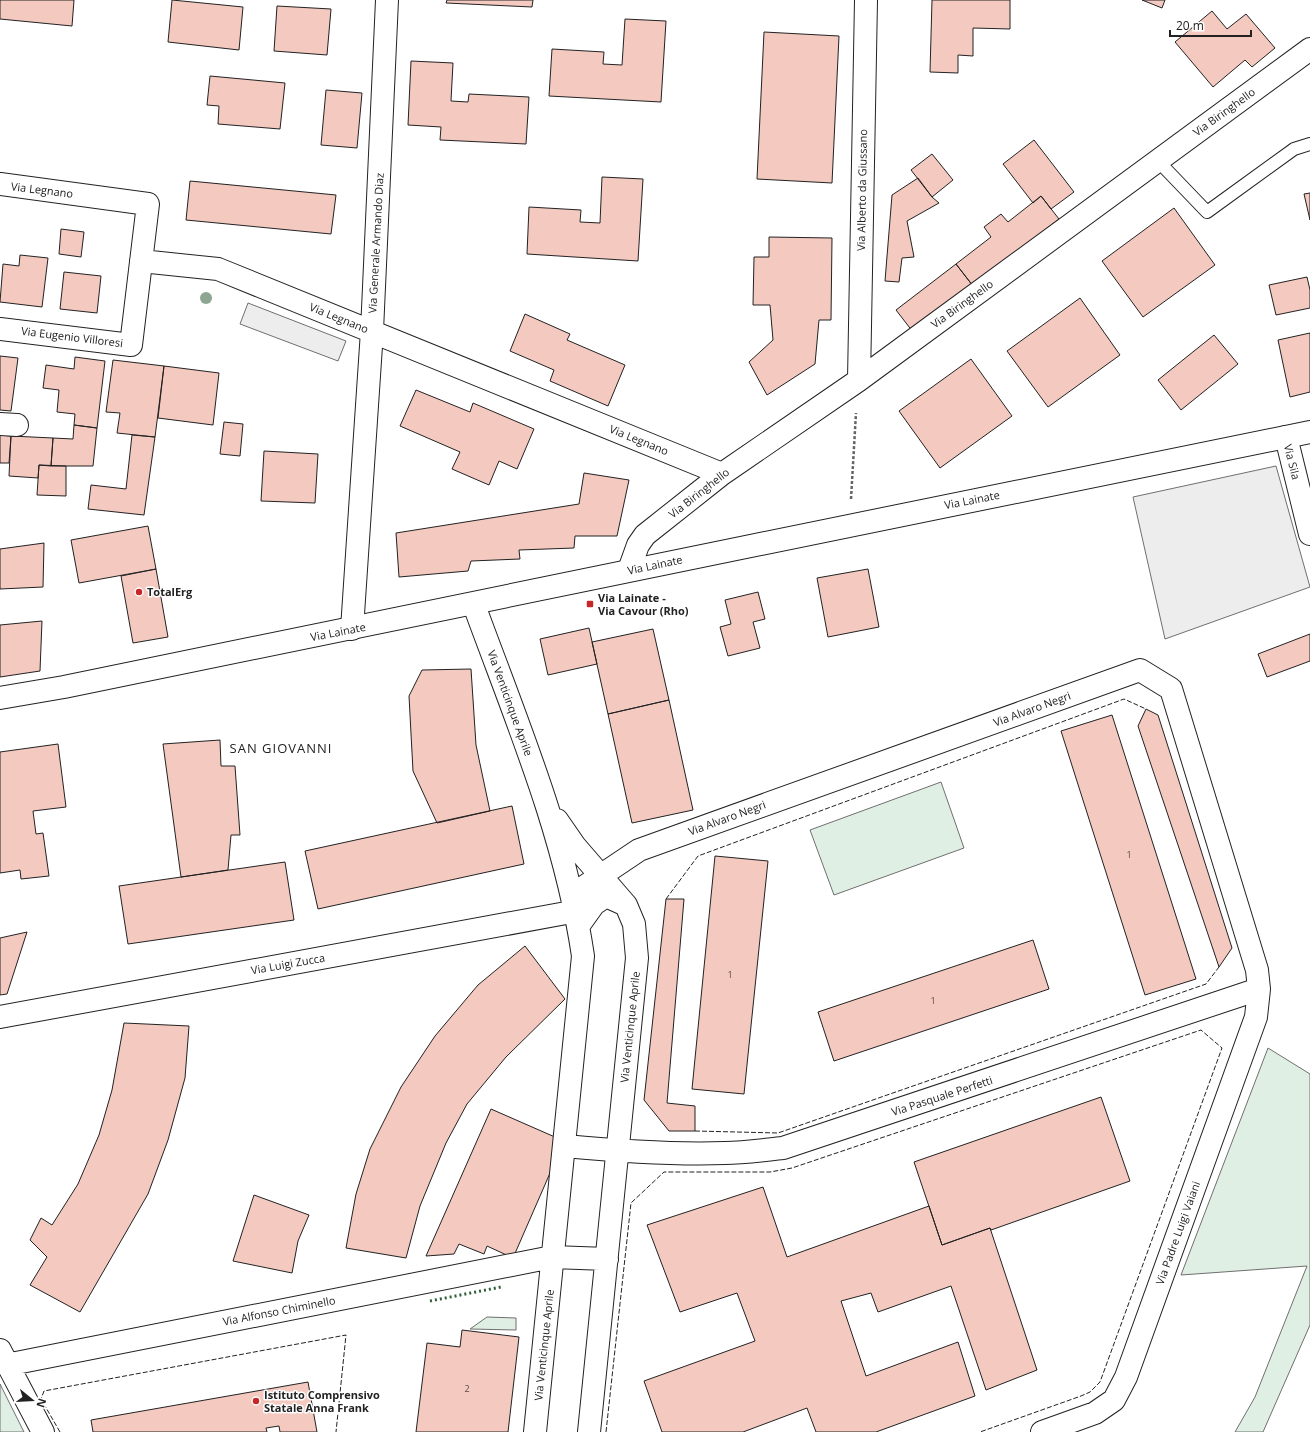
<svg xmlns="http://www.w3.org/2000/svg" width="1310" height="1432" viewBox="0 0 1310 1432" font-family="'Open Sans',sans-serif">
<rect width="100%" height="100%" fill="#fff"/>
<!-- green -->
<path fill="#e0efe3" stroke="#6f6f6f" d="M941,782L964,848L834,895L810,830Z
M1268,1048L1310,1074V1325L1263,1432H1235L1255,1397L1307,1266L1181,1275Z
M487,1317L516,1318V1330L470,1329Z
M0,1384L24,1432H0Z"/>
<!-- parking -->
<path fill="#ededed" stroke="#6f6f6f" d="M248,303L346,341L338,361L240,324Z
M1276,466L1310,587L1165,639L1133,497Z"/>
<!-- building -->
<path fill="#f3c9c0" stroke="#222" d="M0,0H74L72,26L0,19Z
M172,0L243,7L239,50L168,42Z
M447,0H533L532,7L446,3Z
M932,0H1010V29L973,28V56L958,55V73L930,72Z
M1142,0H1165L1162,8Z
M277,6L331,9L327,55L274,51Z
M1212,11L1227,29L1246,14L1275,48L1252,67L1245,60L1213,87L1175,42Z
M625,19L666,21L661,102L549,96L552,49L604,52L603,64L622,65Z
M764,32L839,36L832,183L757,179Z
M411,61L453,63L451,101L468,102L469,94L529,97L526,144L440,140L441,127L408,125Z
M210,76L285,83L280,129L218,124L219,106L207,105Z
M326,90L362,93L357,148L321,145Z
M1034,140L1074,192L1051,209L1041,196L1033,203L1003,164Z
M932,154L953,180L932,197L911,170Z
M602,177L643,179L638,261L527,254L529,207L581,210L580,222L600,223Z
M918,178L932,197L939,203L907,221L914,257L902,258L899,282L885,281L892,195Z
M190,181L336,195L331,234L186,220Z
M1310,193V220L1304,194Z
M1041,196L1059,219L973,286L956,264L991,237L984,227L1001,214L1008,222Z
M1174,208L1215,265L1143,317L1102,261Z
M61,229L84,232L81,257L59,254Z
M769,237L832,238L831,320H819L815,364L767,395L749,362L773,340L770,305H753L754,257H769Z
M20,255L48,258L42,307L0,302L3,264L19,266Z
M956,264L973,286L913,332L896,310Z
M64,272L101,276L97,313L60,309Z
M1307,277L1310,290V308L1276,315L1269,285Z
M1080,298L1120,355L1048,407L1007,351Z
M525,314L570,334L567,340L625,365L608,406L550,381L554,370L510,351Z
M1310,333V392L1290,397L1278,340Z
M1214,335L1238,364L1181,410L1158,380Z
M0,356L18,358L11,411L0,410Z
M75,357L105,361L97,428L74,425L75,414L57,412L59,390L43,388L46,365L74,369Z
M971,359L1012,416L940,468L899,411Z
M113,360L164,366L155,437L117,433L120,413L106,412Z
M164,366L219,373L213,425L158,418Z
M416,390L470,412L473,403L534,429L517,469L499,461L489,485L452,469L460,452L400,426Z
M224,422L243,424L240,456L220,454Z
M74,425L97,428L93,466H51L53,438L73,439Z
M0,435L11,436L9,463H0Z
M132,435L155,437L144,515L88,509L91,485L126,489Z
M11,436L53,438L51,466L39,465L38,478L9,476Z
M264,451L318,454L315,503L261,501Z
M39,465L66,466V496L37,495Z
M584,473L629,480L617,536H575L574,548L519,550L520,559L471,561L468,571L399,577L396,533L579,504Z
M148,526L156,569L79,583L71,540Z
M44,543L43,587L0,589V549Z
M156,569L168,637L133,643L121,576Z
M868,569L879,627L828,637L817,578Z
M758,592L765,619L753,622L760,648L728,656L720,627L731,624L725,600Z
M42,621L40,671L0,677V625Z
M589,628L597,664L548,675L540,639Z
M653,629L669,700L608,714L592,642Z
M1310,634V661L1267,677L1258,654Z
M471,669L476,745L490,811L437,823L413,771L409,696L422,670Z
M669,700L693,810L632,823L608,714Z
M1146,709L1158,715L1232,948L1219,967L1138,726Z
M1112,715L1196,979L1145,995L1061,731Z
M220,740L221,766H235L240,835H231L228,870L181,877L163,744Z
M58,744L66,807L33,811L36,834L43,833L49,876L21,879L20,870L0,873V752Z
M512,806L524,864L318,909L305,851Z
M715,856L768,861L744,1094L692,1089Z
M285,862L294,920L128,944L119,886Z
M666,899H684L667,1103L695,1106V1131H669L644,1100Z
M27,932L7,994L0,995V938Z
M1033,940L1049,989L834,1061L818,1012Z
M525,946L565,999L506,1057L467,1104L446,1143L420,1206L406,1258L346,1248L356,1194L370,1149L401,1087L435,1036L478,985Z
M124,1023L189,1026L185,1078L168,1140L148,1194L80,1312L30,1285L47,1257L30,1240L41,1218L52,1225L78,1184L99,1135L112,1090Z
M1101,1097L1130,1181L991,1230L990,1228L942,1245L914,1162Z
M491,1109L564,1141L513,1258L487,1246L484,1254L459,1244L454,1254L426,1256Z
M763,1187L787,1257L929,1206L942,1245L990,1228L1037,1370L986,1390L951,1286L878,1312L871,1293L841,1301L866,1376L958,1342L975,1396L876,1432H816L807,1408L743,1432H662L644,1381L755,1341L737,1293L680,1312L647,1225Z
M254,1195L309,1215L298,1241L292,1273L233,1261Z
M462,1330L519,1337L508,1432H416L427,1343L460,1347Z
M308,1382L317,1432H280L279,1426L266,1428L267,1432H93L91,1420Z"/>
<g fill="none" stroke-linecap="round" stroke-linejoin="round">
<defs>
<path id="service" d="M1158,161L1207,212L1294,149L1310,144"/>
<path id="minor" d="M0,184L148,204L131,345L0,329
M141,261L218,269L722,474
M859,380L866,0
M0,424L17,425
M1286,437L1310,534
M629,570L638,545L645,535L722,474L859,380L1310,49
M474,605C516,720 565,834 583,956L535,1432
M352,629L372,331L387,0
M557,820L575,846L626,905L634,924L637,958L589,1432
M572,895L639,850L1140,670L1171,689L1257,970L1259,989L1256,1017L1126,1377L1114,1400L1095,1413L1042,1432
M579,925L594,904L606,896L626,905
M0,1017L577,911
M565,1146C618,1151 671,1155 725,1153C744,1153 764,1150 783,1148L1259,989
M0,1350L43,1432
M6,1365L552,1257L607,1259"/>
<path id="tertiary" d="M0,698L64,687C480,603 894,515 1310,432"/>
</defs>
<!-- service casing -->
<use href="#service" stroke="#222" stroke-width="14"/>
<!-- minor casing -->
<use href="#minor" stroke="#222" stroke-width="24"/>
<!-- tertiary casing -->
<use href="#tertiary" stroke="#222" stroke-width="24"/>
<!-- path -->
<path stroke="#646464" stroke-width="2.5" stroke-dasharray="3 2" stroke-linecap="butt" d="M851,499L856,413"/>
<!-- service -->
<use href="#service" stroke="#fff" stroke-width="12"/>
<!-- minor -->
<use href="#minor" stroke="#fff" stroke-width="22"/>
<!-- tertiary -->
<use href="#tertiary" stroke="#fff" stroke-width="22"/>
<!-- hedge -->
<path stroke="#2f5e38" stroke-width="3" stroke-dasharray="2 3" stroke-linecap="butt" d="M430,1301L501,1287"/>
<!-- fence -->
<path stroke="#222" stroke-width="1" stroke-dasharray="5 2" stroke-linecap="butt" d="M666,899L698,856L1124,699L1146,709
M695,1131L778,1133L1206,984L1219,967
M60,1432L41,1399L44,1391L346,1335L336,1432
M606,1432L631,1203L664,1172H770L792,1168L1201,1030L1222,1048L1100,1382L1090,1392L1081,1396L980,1432"/>
</g>
<!-- trees -->
<circle fill="#8da692" cx="206" cy="298" r="6"/>
<!-- markers -->
<g fill="#c62828" stroke="#fff" stroke-width="1.5">
<circle cx="139" cy="592" r="4"/>
<rect x="586" y="600" width="8" height="8" rx="2"/>
<circle cx="256" cy="1401" r="4"/>
</g>
<g text-anchor="middle" stroke-width="3" stroke-linejoin="round" paint-order="stroke">
<!-- number labels -->
<g font-size="9" fill="#564c4a">
<text x="1129" y="858">1</text>
<text x="730" y="978">1</text>
<text x="933" y="1004">1</text>
<text x="467" y="1392">2</text>
</g>
<!-- street labels -->
<g font-size="11" fill="#222" stroke="#fff">
<text transform="translate(1224 112) rotate(-36)" y="4">Via Biringhello</text>
<text transform="translate(42 190) rotate(7)" y="4">Via Legnano</text>
<text transform="translate(862 190) rotate(-89)" y="4">Via Alberto da Giussano</text>
<text transform="translate(376 243) rotate(-87)" y="4">Via Generale Armando Diaz</text>
<text transform="translate(962 304) rotate(-36)" y="4">Via Biringhello</text>
<text transform="translate(339 318) rotate(22)" y="4">Via Legnano</text>
<text transform="translate(72 337) rotate(7)" y="4">Via Eugenio Villoresi</text>
<text transform="translate(639 440) rotate(22)" y="4">Via Legnano</text>
<text transform="translate(1292 462) rotate(76)" y="4">Via Sila</text>
<text transform="translate(699 493) rotate(-38)" y="4">Via Biringhello</text>
<text transform="translate(972 500) rotate(-11)" y="4">Via Lainate</text>
<text transform="translate(655 565) rotate(-12)" y="4">Via Lainate</text>
<text transform="translate(338 632) rotate(-11)" y="4">Via Lainate</text>
<text transform="translate(510 703) rotate(70)" y="4">Via Venticinque Aprile</text>
<text transform="translate(1032 709) rotate(-20)" y="4">Via Alvaro Negri</text>
<text transform="translate(727 818) rotate(-20)" y="4">Via Alvaro Negri</text>
<text transform="translate(288 964) rotate(-10)" y="4">Via Luigi Zucca</text>
<text transform="translate(630 1027) rotate(-84)" y="4">Via Venticinque Aprile</text>
<text transform="translate(942 1096) rotate(-18)" y="4">Via Pasquale Perfetti</text>
<text transform="translate(1178 1233) rotate(-70)" y="4">Via Padre Luigi Vaiani</text>
<text transform="translate(279 1311) rotate(-11)" y="4">Via Alfonso Chiminello</text>
<text transform="translate(544 1345) rotate(-84)" y="4">Via Venticinque Aprile</text>
</g>
<!-- poi labels -->
<g font-size="11" font-weight="bold" fill="#222" stroke="#fff" text-anchor="start">
<text x="147" y="596">TotalErg</text>
<text x="598" y="602">Via Lainate -<tspan x="598" dy="13">Via Cavour (Rho)</tspan></text>
<text x="264" y="1399">Istituto Comprensivo<tspan x="264" dy="13">Statale Anna Frank</tspan></text>
</g>
<!-- quarter labels -->
<g font-size="13" letter-spacing="1" fill="#222" stroke="#fff">
<text x="281" y="753">SAN GIOVANNI</text>
</g>
</g>
<!-- north arrow -->
<g transform="translate(32 1400) rotate(108)" stroke="#ffffff" stroke-width="3" paint-order="stroke">
<path d="M0-3L7 15L0 10L-7 15Z" fill="#222222"/>
<text y="-6" font-size="11" font-weight="bold" text-anchor="middle" fill="#222222">N</text>
</g>
<!-- scale -->
<path d="M1170 30v6h81v-6" fill="none" stroke="#222222" stroke-width="2"/>
<text x="1176" y="30" font-size="12" fill="#222222" stroke="#ffffff" stroke-width="3" paint-order="stroke">20 m</text>
</svg>
